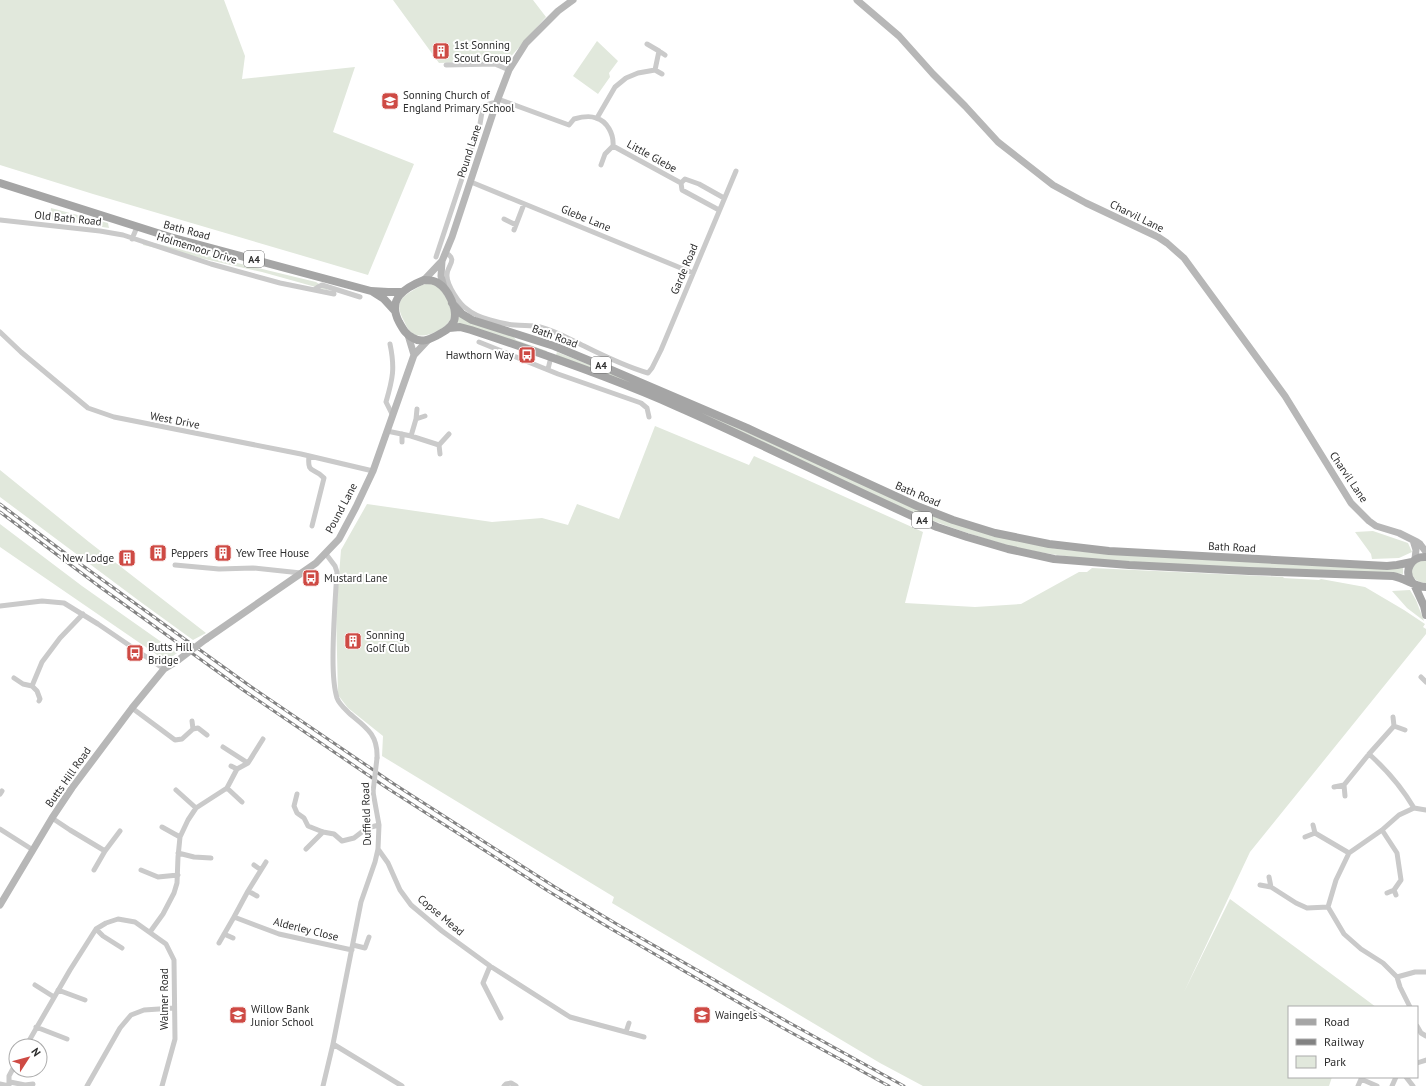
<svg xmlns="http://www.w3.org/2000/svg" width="1426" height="1086" viewBox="0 0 1426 1086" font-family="'PT Sans',sans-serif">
<rect width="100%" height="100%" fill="#fff"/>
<!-- green -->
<path fill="#e1e8dc" d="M0,0H224L245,56L242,79L355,67L333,132L414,164L368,275L93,194L0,165Z
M393,0H533L546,17L507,61L439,63Z
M597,41L618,61L609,73L610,77L598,94L573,76Z
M51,208L108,223L109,228L50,219Z
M142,241L154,243L316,282L330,291L262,272L143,245Z
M426,284C429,284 432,284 435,285C444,290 453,308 451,317C448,329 422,341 412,333C408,330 406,325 404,321C396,306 398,299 412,291C417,288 421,285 426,284Z
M459,316L513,336L516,340L547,351V352L457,324Z
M557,352L633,382L769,442L1004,537L1057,549L1107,554L1386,569L1403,568V574L1396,573H1362C1304,570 1245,567 1187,565C1137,562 1088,561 1039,552C1000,545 963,532 926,518L556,355Z
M655,426L749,465L754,456L923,532L905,603L975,607L1021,604L1079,572H1087L1092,568L1284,577L1283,578L1319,580L1321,579L1365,587L1404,610L1425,624L1423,627L1426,629V634L1250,852L1184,992L1230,899L1376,1007H1289V1077H1332L1329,1086H923L880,1063L612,903L614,897L382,756L383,736L348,708L338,695L336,613L341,550L367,504L492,522L542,518L568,525L577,504L619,519Z
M0,470L89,542L206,633L193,640L142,603L0,497Z
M0,524L82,586L177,653L166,661L0,547Z
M1373,531L1408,543L1412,552L1399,558L1372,559L1371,554L1355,532Z
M1420,561H1426V583C1411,583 1406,567 1420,561Z
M1410,590L1416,600L1424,621L1407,608L1392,591Z"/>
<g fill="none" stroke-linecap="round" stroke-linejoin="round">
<!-- street -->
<path stroke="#cacaca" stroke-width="5" d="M647,44L659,51L655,70
M659,51L665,55
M446,65L495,64L509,70
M498,99L569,125L574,119C581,117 589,115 596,118C607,121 614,134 613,146L605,154L601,165
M597,118L615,87L626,78L638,73L655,70L662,74
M613,146L681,183
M471,182L693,273
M719,210L682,190L681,183L685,179L699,184L724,198
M504,219L516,225
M0,220L100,231L123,235L211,264L280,283L334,294
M514,230L524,204
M132,239L137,227
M446,253C459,260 446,266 447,276C447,285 459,304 467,309C477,318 502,324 515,325C523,326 532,325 540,327C556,331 569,339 584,346C604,356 627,367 648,373L652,368L661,350L736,171
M436,257L480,124L483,106L492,103L496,104
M315,289L318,287L322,285L360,297
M0,332L21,352L88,408L114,417L301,454L373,471
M479,342L558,374L641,403L647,408L649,417
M390,344C395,368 393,378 386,402L393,416
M548,369L551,357
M416,419L425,416
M387,431L411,436L439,445L449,434
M402,434V442
M411,436L416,419L417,409
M439,445L440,454
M309,456C307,475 314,467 324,478L312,526
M326,554L335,566L337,572C335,601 333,629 333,658C333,671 333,685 337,698C339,704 345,709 350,714C367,728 378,735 377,758
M175,565L219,569L253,568L301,573
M0,606L42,601L64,603L98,624L164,669
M1421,677L1426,682
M14,678L23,684L32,686
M39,701L40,699L37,691L32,686L42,662L60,638L83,614
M132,708L175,740L182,739L193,729L192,721
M1393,717L1394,726L1369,754C1388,771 1401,786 1414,808
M1394,726L1405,730
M193,729L198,728L207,735
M223,747L248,763
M231,766L237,769
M1334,787L1344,785
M227,788L242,802
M176,790L196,808
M0,794L2,791
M297,794L294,806L297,813L304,818L308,826L323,832L334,834L342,841L354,838L367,828L379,825
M1345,796L1344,785L1369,754
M52,818L70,830L105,851L94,870
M1313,825L1315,833L1349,853
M162,827L180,837
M0,829L33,850
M1382,830L1397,853L1401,880L1394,890L1396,895
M1305,837L1315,833
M306,849L323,832
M378,849L388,863L400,890L411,905L442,931L490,966L570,1017L644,1037
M105,851L120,831
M178,853L194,857L211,858
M266,862L248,891L234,917L279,934L352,950
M254,865L261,870
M141,870L158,877L178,875
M1269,877L1271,887L1296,903L1307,908L1328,907
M1260,885L1271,887
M248,891L257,896
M1387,893L1394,890
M96,929L103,936L122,948
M150,932L163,914L174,893L177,883L178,857L180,837L188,820L196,808L227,788L237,769L248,763L263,739
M224,934L233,938
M219,943L234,917
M353,945L365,948L369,937
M490,966L483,983L501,1018
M1397,977L1415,972H1426
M35,985L54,997
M58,990L85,1000
M1410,1007L1400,987L1397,977L1383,963L1361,949L1344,934L1328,907L1336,880L1349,853L1382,830L1399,815L1414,808L1426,810
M1417,1026L1421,1033L1426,1036
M36,1027L67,1039
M626,1032L629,1023
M333,1044L402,1086
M26,1046L70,970L96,929L106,923L118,919L135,922L166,944L174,960L175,1039L162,1086
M1417,1063L1426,1060
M1406,1077L1413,1086
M1361,1079L1377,1086
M10,1082L25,1085L33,1084
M0,1084L9,1086
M9,1086V1076L16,1063
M87,1086L120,1028L131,1015L144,1010L174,1008
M323,1086L333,1044L361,902L375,862L378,849L379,825L373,792
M504,1086L506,1084L511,1083L516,1086
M1358,1086L1362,1077
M1392,1086L1396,1077"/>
<!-- secondary -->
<path stroke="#b7b7b7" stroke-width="7" d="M857,0L899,36L933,74L965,106L998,142L1053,185L1086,203L1158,237L1167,243L1184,258L1285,396L1351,503L1369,521L1376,526L1399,533L1417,542L1420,544L1426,552
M442,261L441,276L444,287
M424,280L442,261L452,237L496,104L509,70L526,43L558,11L573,0
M408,335L414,355
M1413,540L1416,550L1415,559
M206,639L316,563L339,539L356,507L373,471L414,355L428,340
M0,905L52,818L72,788L132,708L164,669L177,661"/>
<!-- primary -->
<path stroke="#a5a5a5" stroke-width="8" d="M0,183L170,237L371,291L388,292H402
M424,280C429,280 434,280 438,283C448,289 458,309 454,321C450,329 443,332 436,336C428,340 421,343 413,338C406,335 403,329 399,322C387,299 404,288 424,280Z
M373,292L384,299L395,311
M452,303L462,314L472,320L554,346L595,363L747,428L917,506L953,520L995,533L1049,544L1109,551L1387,566L1397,565L1412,562
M449,328L460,327L471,330C541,353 611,377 678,407C756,441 832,480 910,515L937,527L967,537L1008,549L1054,559L1129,565L1249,571L1393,576C1405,578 1415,587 1426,587
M1412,582C1403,571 1411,556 1426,557
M1414,584L1424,606L1426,615"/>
<defs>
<path id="rail" d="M0,504L61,550L250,686L394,784L555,887L620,926L788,1022L904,1086
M0,512L100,587L243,690L387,788L548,891L613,930L781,1027L889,1086"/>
</defs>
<!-- rail casing -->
<use href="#rail" stroke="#828282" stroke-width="3"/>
<!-- rail -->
<use href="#rail" stroke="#fff" stroke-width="1.5" stroke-dasharray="4.5" stroke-linecap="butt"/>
<!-- street-bridge -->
<path stroke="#cacaca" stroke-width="5" d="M373,792L377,758"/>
<!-- secondary-bridge -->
<path stroke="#b7b7b7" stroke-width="7" d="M177,661L206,639"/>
</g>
<!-- icons -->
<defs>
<symbol id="building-square" viewBox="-11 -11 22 22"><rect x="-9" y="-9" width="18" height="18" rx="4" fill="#ce4a44" stroke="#fff"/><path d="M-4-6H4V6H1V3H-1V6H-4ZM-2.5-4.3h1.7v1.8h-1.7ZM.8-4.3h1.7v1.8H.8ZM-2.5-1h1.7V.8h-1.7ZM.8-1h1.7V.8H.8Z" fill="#fff"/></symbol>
<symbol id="school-square" viewBox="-11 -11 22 22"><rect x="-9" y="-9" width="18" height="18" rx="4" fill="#ce4a44" stroke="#fff"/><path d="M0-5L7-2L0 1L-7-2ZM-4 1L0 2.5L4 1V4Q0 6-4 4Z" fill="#fff"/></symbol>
<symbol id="bus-square" viewBox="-11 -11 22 22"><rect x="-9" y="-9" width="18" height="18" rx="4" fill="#ce4a44" stroke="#fff"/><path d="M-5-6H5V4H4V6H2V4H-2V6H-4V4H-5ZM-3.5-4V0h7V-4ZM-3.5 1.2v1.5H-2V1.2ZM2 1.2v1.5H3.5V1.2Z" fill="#fff"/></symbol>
</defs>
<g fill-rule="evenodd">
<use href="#building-square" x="431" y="41" width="20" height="20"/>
<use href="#school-square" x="380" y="91" width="20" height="20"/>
<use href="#bus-square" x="517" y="345" width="20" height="20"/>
<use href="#building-square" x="148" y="543" width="20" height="20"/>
<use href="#building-square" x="213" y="543" width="20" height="20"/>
<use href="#building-square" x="117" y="548" width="20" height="20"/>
<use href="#bus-square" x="301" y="568" width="20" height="20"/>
<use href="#building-square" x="343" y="631" width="20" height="20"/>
<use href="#bus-square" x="125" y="643" width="20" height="20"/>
<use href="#school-square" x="228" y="1005" width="20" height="20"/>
<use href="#school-square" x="692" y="1005" width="20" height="20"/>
</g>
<g text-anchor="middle" stroke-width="4" stroke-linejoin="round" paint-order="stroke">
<!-- shield labels -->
<g fill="#fff" stroke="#6c6c6c" stroke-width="1">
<rect x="244" y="251" width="20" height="16" rx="3"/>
<rect x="591" y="357" width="20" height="16" rx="3"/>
<rect x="912" y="512" width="20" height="16" rx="3"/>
</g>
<g font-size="10" font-weight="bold" fill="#2d2d2d">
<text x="254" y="263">A4</text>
<text x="601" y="369">A4</text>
<text x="922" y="524">A4</text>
</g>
<!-- poi labels -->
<g font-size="11" fill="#2d2d2d" stroke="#fff" text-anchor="start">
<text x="454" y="49">1st Sonning<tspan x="454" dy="13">Scout Group</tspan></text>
<text x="403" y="99">Sonning Church of<tspan x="403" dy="13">England Primary School</tspan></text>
<text x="514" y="359" text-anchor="end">Hawthorn Way</text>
<text x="171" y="557">Peppers</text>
<text x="236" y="557">Yew Tree House</text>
<text x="114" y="562" text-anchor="end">New Lodge</text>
<text x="324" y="582">Mustard Lane</text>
<text x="366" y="639">Sonning<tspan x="366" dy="13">Golf Club</tspan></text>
<text x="148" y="651">Butts Hill<tspan x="148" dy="13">Bridge</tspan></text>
<text x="251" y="1013">Willow Bank<tspan x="251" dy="13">Junior School</tspan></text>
<text x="715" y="1019">Waingels</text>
</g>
<!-- street labels -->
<g font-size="11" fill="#2d2d2d" stroke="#fff">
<text transform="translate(469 151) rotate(-72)" y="4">Pound Lane</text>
<text transform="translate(652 156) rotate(29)" y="4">Little Glebe</text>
<text transform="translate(1137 216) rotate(26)" y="4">Charvil Lane</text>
<text transform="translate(68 218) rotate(6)" y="4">Old Bath Road</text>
<text transform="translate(586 218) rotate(22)" y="4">Glebe Lane</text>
<text transform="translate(187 230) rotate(15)" y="4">Bath Road</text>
<text transform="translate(197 248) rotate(17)" y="4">Holmemoor Drive</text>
<text transform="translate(684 269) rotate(-67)" y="4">Garde Road</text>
<text transform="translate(555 336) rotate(20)" y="4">Bath Road</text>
<text transform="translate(175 420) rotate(11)" y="4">West Drive</text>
<text transform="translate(1349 477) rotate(56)" y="4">Charvil Lane</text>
<text transform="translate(918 494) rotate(23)" y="4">Bath Road</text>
<text transform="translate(341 508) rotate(-62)" y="4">Pound Lane</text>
<text transform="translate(1232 547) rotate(3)" y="4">Bath Road</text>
<text transform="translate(68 777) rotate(-55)" y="4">Butts Hill Road</text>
<text transform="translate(366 814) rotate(-92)" y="4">Duffield Road</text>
<text transform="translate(441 915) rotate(40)" y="4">Copse Mead</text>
<text transform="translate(306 929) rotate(14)" y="4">Alderley Close</text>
<text transform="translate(164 999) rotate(-90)" y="4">Walmer Road</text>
</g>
</g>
<!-- legend -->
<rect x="1288" y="1006" width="130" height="72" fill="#ffffff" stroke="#ababab"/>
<rect x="1296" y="1019" width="20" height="6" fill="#a5a5a5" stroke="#ababab"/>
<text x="1324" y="1026" font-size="12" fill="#2d2d2d">Road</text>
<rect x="1296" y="1039" width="20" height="6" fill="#828282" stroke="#ababab"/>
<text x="1324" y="1046" font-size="12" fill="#2d2d2d">Railway</text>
<rect x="1296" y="1056" width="20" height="12" fill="#e1e8dc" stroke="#ababab"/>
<text x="1324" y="1066" font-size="12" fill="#2d2d2d">Park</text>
<!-- north arrow -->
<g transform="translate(28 1058) rotate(54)"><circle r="19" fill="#ffffff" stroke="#ababab"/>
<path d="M0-3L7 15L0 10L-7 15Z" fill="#ce4a44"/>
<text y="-6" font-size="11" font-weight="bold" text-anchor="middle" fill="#2d2d2d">N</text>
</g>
</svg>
